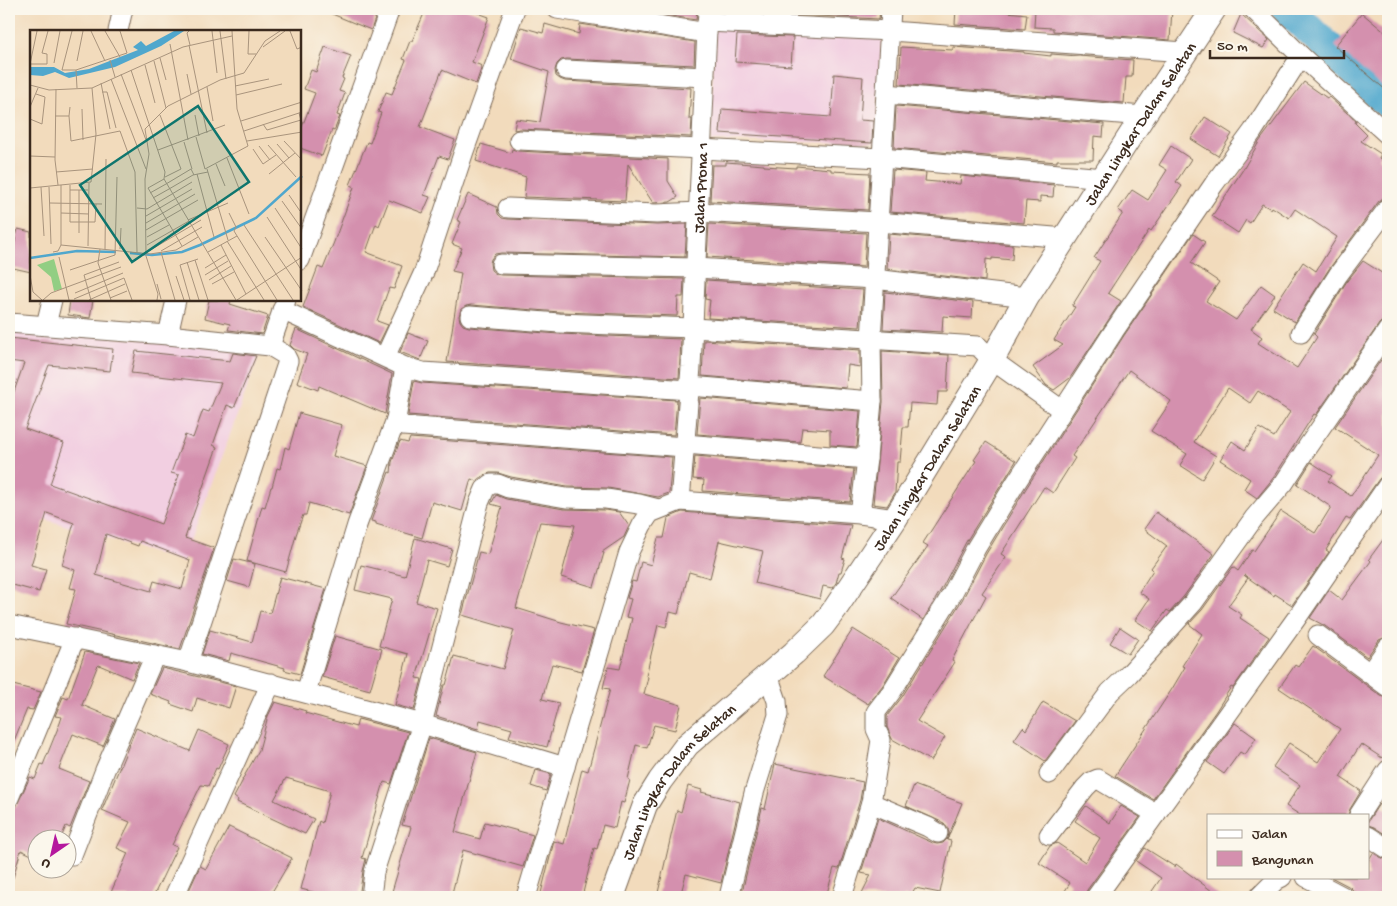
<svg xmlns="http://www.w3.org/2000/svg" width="1397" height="906" viewBox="0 0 1397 906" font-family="'Gochi Hand',sans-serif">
<rect width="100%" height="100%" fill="#fbf7ec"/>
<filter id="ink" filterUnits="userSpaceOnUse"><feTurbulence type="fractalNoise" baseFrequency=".02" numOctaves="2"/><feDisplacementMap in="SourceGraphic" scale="10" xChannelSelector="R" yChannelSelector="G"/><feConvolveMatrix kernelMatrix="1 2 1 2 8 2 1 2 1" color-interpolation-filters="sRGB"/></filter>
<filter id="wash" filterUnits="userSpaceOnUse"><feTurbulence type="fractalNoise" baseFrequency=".0096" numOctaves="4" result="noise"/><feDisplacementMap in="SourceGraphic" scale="20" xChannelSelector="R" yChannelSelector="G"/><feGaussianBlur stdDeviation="1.12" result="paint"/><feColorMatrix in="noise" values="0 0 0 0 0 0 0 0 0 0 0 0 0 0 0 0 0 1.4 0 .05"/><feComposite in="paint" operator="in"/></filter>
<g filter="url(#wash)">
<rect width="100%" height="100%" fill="#f2dbbc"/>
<!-- built -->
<path fill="#f2cfe1" d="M714,26L882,38L876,143L711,141Z
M9,328L261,350L183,562L9,508Z"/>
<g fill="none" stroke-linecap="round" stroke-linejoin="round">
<!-- river -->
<path stroke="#50a7cd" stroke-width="32" d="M1287,9L1388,103"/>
</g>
<g id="blocks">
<!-- building -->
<path fill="#d490ae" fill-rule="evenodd" d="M320,9H366L377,13L371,30Z
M426,9H467L489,17L472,62L482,66L476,84L442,70L420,127L455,140L448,159L439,156L424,195L430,197L423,213L389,200L379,226L376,224L366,252L402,266L394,289L389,288L377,321L388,325L379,343L303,307L318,267L323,269L334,242L354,187L350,185L367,142L370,143L381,113L378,112L386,92L392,94L406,60L403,59L410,41H412Z
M627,9H697L696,20Z
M739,9H880L879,19L738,12Z
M956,9H1007V12L1027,14L1025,29L955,24Z
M1035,9H1172L1170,40L1053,31V28L1034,27Z
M1362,13L1388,35V92L1335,46Z
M1241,14L1269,40L1263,48L1233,33Z
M545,24L579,34L580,24L695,42L694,65L567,59L561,60L557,64L555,70L556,76L560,79L565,81L691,88L689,119H692L691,137L520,129L514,130L516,119L540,122L549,72L511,59L521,27L543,33Z
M737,35L793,37L791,66L735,62Z
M325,47L351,56L342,78L344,79L339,91L345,93L337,115L340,116L334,131L332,130L322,156L300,148V132L315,93L304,89L311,70L316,72Z
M901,47L953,50V47L1024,52V53L1051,56V54L1133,60L1132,77H1126L1124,103L899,84Z
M834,74L863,77L860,120L873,121L872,143L720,133L722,109L831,117Z
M1304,82L1327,98L1329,97L1356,121L1355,123L1367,135L1361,141L1381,154L1379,158L1388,165V197L1383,198L1379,201L1329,269L1295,322L1273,308L1303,262L1316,271L1337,237L1295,209L1289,218L1272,207L1271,209L1262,204L1250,223L1246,220L1238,233L1212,216L1244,168L1259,142Z
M896,106L1104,124L1103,137L1094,136L1093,160H1057V162L894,148Z
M1205,117L1232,134L1218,156L1191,139Z
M481,144L511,153L512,149L518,151L668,159V181L678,197L670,202L653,203L628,164L625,201L524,197L526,177L476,161Z
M1171,146L1191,159L1176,182L1182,186L1151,231L1149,230L1108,293L1121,301L1070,378L1054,390L1046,385L1033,367L1063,345L1054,340L1075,307L1072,306L1100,261L1094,258L1123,213L1118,210L1132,190L1148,200L1167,170L1159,165Z
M726,162L764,165V166L796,168V166L831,169V171L870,173L868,210L710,201L712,165H726Z
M893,170L926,173L925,181L960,184L961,176L1054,185L1053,197L1040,196V202L1026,201L1024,223L890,212Z
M468,194L497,207L498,214L502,218L508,219L657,225L687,224L685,257L501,253L495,254L491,259L490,263L491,270L496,274L501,275L684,279L683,297H678L677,316L560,312L471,305L466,306L461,309L459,316L460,321L463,325L469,327L559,334L681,339L679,378L447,362L461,273L452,271L462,248L452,244L461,222L457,220Z
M709,224L866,233L864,267L707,257Z
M18,229L31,232V272L9,267Z
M889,234L1013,245L1012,260L992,258V260L986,259L985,281L887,269Z
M1193,234L1205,242L1191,263L1219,282L1206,301L1236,320L1261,285L1275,295L1251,329L1262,337L1258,343L1297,368L1317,337L1314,334L1347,281L1363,261L1388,277V319L1383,320L1379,324L1316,415L1314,414L1274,477L1257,498L1244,489L1250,479L1220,460L1232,441L1245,450L1259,428L1274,437L1290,412L1258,391L1250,403L1228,388L1194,442L1216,456L1202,479L1180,465L1187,454L1151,431L1171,401L1129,370L1072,456L1075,458L1053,493L1044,487L1001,554L1006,557L982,593L986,596L952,660L955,662L917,721L945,737L931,761L892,739L887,727V716L902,697L962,600L986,554L1025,490L1123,337Z
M706,280L863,290L860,327L708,318L710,300L705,299Z
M885,292L973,302L972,318L943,316L942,332L883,329Z
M70,300H93L90,318L68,315Z
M209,300H231L230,304L268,316L262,334L229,330H228L230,324L205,318Z
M296,329L392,374L385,414L319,386L318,390L297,382L307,354L294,349L290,345Z
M408,333L428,341L420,360L400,352Z
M9,338L113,349L110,371L49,365L25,429L64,443L50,484L161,524L179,475L171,473L185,435L193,438L203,410L209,412L221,383L131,373L136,351L230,361L233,353L256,356L234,408L227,405L213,445L217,447L185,538L214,548L180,649L66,624L76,589L70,588L75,570L62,565L74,523L47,513L31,565L46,569L39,592L9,584V406L24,363L9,361ZM106,534L138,546L140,541L190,560L182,589L154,581L151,591L96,575Z
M704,340L860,350V367L848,365L846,388L702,376Z
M882,351L949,355L947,392H938L937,405L910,403L908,427H903L900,462H897L895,493L887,506L873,504L883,402Z
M1381,360L1388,365V474L1383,475L1379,479L1350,520L1346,518L1326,550L1329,552L1292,605L1275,594L1274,596L1244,575L1248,578L1228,606L1242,615L1240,618L1269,637L1233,688L1231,687L1216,711L1153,799L1115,776L1172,689L1185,667L1182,666L1202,634L1189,624L1202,610L1233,567L1238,571L1252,550L1254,551L1281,511L1315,533L1331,507L1297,484L1311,462L1332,476L1328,481L1351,496L1378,455L1335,427Z
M414,381L422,383L677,400L674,435L408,415Z
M700,398L860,411L857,447L830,445V430L802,428L800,442L697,434Z
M299,413L342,425L333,456L367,466L349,515L309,503L306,515H303L296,535L286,572L247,561L262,506L265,507L271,487H272L277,468L280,469L285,447L289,449Z
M410,438L672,457L669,493L658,497L608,488L567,487L511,477L498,473H490L484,475L477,481L471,479L462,511L432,502L422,538L376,524V522L371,521L389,472L391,473L392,462L400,441L408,443Z
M986,442L1016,461L966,542L942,588L923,620L891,598L928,546L923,543L976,461L974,460Z
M695,456L854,469L850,502L703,491L704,480L693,479Z
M496,495L506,499L564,509L605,510L619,512L629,526L624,537L602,552L604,553L594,587L561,577L575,525L540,522L516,608L561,622L594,630L582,671L552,664L542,699L559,703L547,747L509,737L512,729L480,720L478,729L436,716L444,685H446L454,656L503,669L514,630L462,615L479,552L488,554L502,507L491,504Z
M682,512L851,525L842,558L845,559L841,572H839L836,583L832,588L823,586L820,599L775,588L755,583L763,551L719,541L710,578L689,572L678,614L670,612L666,627L658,625L646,676L648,677L644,694L681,705L675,730L654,725L647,748L636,745L628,779L630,780L624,803L621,802L615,828L603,825L597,849L594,848L582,897H540L554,841L564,844L582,769L588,771L610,689L603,688L608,667L620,669L632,618L626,617L631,599L627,598L632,581L636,582L641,562L651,565L658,538H664L668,518Z
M1156,512L1214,554L1184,596L1170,612L1167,610L1152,631L1135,620L1149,599L1139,592L1153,570L1151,568L1167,546L1144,529Z
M1388,533V636L1379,640L1367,657L1325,626L1310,618L1329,590L1342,600L1371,561L1369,559Z
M415,538L452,549L447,566L427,560L416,602L437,608L416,678L422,679L414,710L395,705L408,654L379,646L392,599L355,590L361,565L405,576Z
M234,559L255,564L249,587L227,581Z
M280,577L326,589L300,674L284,670L285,668L231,653L229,661L202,654L210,630L252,642L260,611L270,613Z
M1120,627L1138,639L1128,654L1110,643Z
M853,629L899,658L883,685L868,704L823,676Z
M335,636L382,649L370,690L322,677Z
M1313,646L1381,696L1388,698V750L1382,758L1361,744L1340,777L1361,791L1350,809L1348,815H1300L1286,806L1300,785L1273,767L1289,743L1318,762L1340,729L1279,688L1295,665L1298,667Z
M85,652L139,663L132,679L99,665L97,667L82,705L115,719L103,746L73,734L59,769L89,781L70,828L66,826L61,838H38V858L21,850L13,878L9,877V809L16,807L30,777L35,779L41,764L43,765L60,723L62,717L55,716L63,697L68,699Z
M162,668L236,686L229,708L197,698L193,712L170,704L171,702L150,694Z
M9,684L41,692L33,710L27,709L9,753Z
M275,702L306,711L305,713L356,727L358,719L408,732L391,784L384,782L362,858L366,859L363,871L359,897H331L301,889L319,821L322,823L330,791L286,778L274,800L314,819L305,834L237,802L238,800L234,797L243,780H242L259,750L268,716Z
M1043,702L1075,721L1045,761L1014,740L1023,727L1026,730Z
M1235,723L1256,738L1245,755L1240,752L1224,774L1207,762Z
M136,728L190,751L199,730L229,744L218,769L216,768L208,786L201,785L172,845L177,847L153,897H109L128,853L117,848L130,822L102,810Z
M429,738L477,752L455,832L480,839L485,822L533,835L523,867L463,850L451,897H400L391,895L411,827L402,825Z
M775,764L863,782L860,800L839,869L834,868L826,897H742L743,888L762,808L765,809Z
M536,770L551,774L546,791L531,786Z
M914,785L962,803L947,840L951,841L940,893L915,888L910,897H860L871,875L861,873L878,818L933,843L937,844L943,843L948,838L949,834L948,828L944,823L906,806Z
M688,786L702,790L701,792L740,802L721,883L686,874L680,897H657L677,810L681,812Z
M1379,804L1388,810V836L1374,827L1368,825V821Z
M1086,806L1110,823L1121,806L1140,817L1087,890L1085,897H1061L1070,883L1039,863L1050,846L1057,843L1085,862L1100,838L1075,821Z
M229,827L292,858L269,897H186L200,866L206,869Z
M1145,848L1175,867L1176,864L1220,897H1148L1161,878L1136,861Z
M1373,853L1382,858L1388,860V897H1355L1354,891L1350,887L1331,877H1368V861Z"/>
</g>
</g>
<g filter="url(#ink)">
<use href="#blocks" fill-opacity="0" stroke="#7b6855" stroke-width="1"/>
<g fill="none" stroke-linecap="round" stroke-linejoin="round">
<defs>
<g id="minor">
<path d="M557,9L707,33"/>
<path d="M1253,9L1301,56L1388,135"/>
<path d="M707,22L890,31L1185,52"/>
<path d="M118,31L123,9"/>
<path d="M566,70L705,77"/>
<path d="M886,94L1143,116"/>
<path d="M519,140L882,158L1104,178"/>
<path d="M508,208L657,214L698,212L878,222L1066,238"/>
<path d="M300,260L390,9"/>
<path d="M501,264L696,268L874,279L1027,297"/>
<path d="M282,310L405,367L423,372L689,390"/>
<path d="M470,316L559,323L693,328L978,346L992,360L1062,410"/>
<path d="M9,323L168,335L270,346L285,355L288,361L188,662"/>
<path d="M46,325L52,300"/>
<path d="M1301,333L1338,275L1388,208"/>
<path d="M168,335L176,300"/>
<path d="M270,346L286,300"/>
<path d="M385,357L424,272L464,151L515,9"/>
<path d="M405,367L396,419L403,426L685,447"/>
<path d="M690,386L872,401"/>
<path d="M685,444L867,459"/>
<path id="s1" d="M680,501L691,367L708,9"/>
<path d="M860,514L867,459L872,401L871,340L891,9"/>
<path d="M9,625L188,662L422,724L565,767"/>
<path d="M1318,635L1388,687"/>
<path d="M1370,673L1388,647"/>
<path d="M306,692L357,525L396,419"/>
<path d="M1049,774L1110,692L1129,674L1193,603L1254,518L1284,483L1308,446L1388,330"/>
<path d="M9,798L75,638"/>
<path d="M871,803L928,827L938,833"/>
<path d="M1359,815L1388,770"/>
<path d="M1049,835L1085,788L1091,782L1098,779L1156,814"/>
<path d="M1368,836L1388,849"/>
<path d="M72,855L105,770L155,655"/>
<path d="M1306,877L1344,897"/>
<path d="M174,897L271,683"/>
<path d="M371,897L374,872L422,724L479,503L485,489L491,484H498L508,488L566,498L606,499L639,504L658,509"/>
<path d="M526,897L629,552L642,525L650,513L680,501L860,514L895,519"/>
<path d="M729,897L754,793L778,715L777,701L768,675"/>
<path d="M842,897L871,803L881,740L876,729V712L892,691L952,594L976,548L1015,484L1114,331L1214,184L1253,131L1301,56"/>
<path d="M1096,897L1296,619L1388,485"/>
<path d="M1259,897L1276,880L1282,877"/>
</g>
<g id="major">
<path id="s2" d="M612,897L645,805L660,781L687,745L794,653L823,625L835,609L895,519L992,360L1027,297L1143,116L1214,9"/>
</g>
</defs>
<!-- minor casing -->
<use href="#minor" stroke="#7b6855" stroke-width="21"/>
<!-- major casing -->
<use href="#major" stroke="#7b6855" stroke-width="26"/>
<!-- minor -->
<use href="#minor" stroke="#fff" stroke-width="19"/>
<!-- major -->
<use href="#major" stroke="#fff" stroke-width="24"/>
</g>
</g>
<g text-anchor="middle" stroke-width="4.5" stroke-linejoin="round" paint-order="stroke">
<!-- street labels -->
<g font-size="16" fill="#3b2a1e" stroke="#fbf7ec">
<text dy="6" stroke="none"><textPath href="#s2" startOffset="946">Jalan Lingkar Dalam Selatan</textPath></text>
<text dy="6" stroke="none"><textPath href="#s1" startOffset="314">Jalan Prona 1</textPath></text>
<text dy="6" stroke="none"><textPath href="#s2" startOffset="541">Jalan Lingkar Dalam Selatan</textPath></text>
<text dy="6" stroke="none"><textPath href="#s2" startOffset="136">Jalan Lingkar Dalam Selatan</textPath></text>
</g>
</g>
<!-- overview -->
<g transform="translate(30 30)">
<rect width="271" height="271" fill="#f2dbbc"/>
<path d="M24,229L32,259L24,261L21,247L7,235Z" fill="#92ce83"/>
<path d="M144,1H154L131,16L85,37L39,48L25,42L13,46L0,45V37H24L35,43L59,39L108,20L103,17L111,11L116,16Z" fill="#50a7cd"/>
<path fill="none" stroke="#50a7cd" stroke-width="2.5" d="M100,223L122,225L152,222L170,215L226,188L272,146M0,228L47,221L86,222"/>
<path fill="none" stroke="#a9947d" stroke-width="1" d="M42,1L32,40H46M61,1L75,31M75,1L90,27M159,1L157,3L160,15M182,1L187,43M190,1L196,49M219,1L218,24H226M260,1L267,19L272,17M140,14L158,110M159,15L177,103M233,17L255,1M130,28L136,50M80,30L85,47M47,31L53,1M124,31L136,78M24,33L30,1M0,34H17V24L12,23L18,1M0,34L7,1M115,35L125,73M101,40L135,142L134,149L206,270M91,44L116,110M157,44L161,64M81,49L116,139M71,53L80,99M0,55L19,60L62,58L153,17L202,6M205,56L239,49M177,57L183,91M47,58L46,40L97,23L90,1M26,59L25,130L28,155M72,62H77L86,98M206,65L252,54M0,77L8,58M52,79L53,110M130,85L151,139L135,147M165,85L169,106M25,86H39L40,77M39,86L41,111L90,101L105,142L107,222M0,89L12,94L15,67L6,64M211,91L272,72M233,94L237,100L271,90L269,83M214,101L272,82M166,107L175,139L218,116L207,79L202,1M217,111L272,102M254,111L272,130M154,112L162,139M247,114L259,128M238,115L266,147M229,116L240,130M223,119L233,134L246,125M128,120L195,95M0,126L25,127M197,128L219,184M186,134L195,156M177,139L198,210M26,142L63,139M167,144L184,207M239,144L265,123M136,154L161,139L164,145M31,155V215M40,155V192H49V160M11,157L14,206M19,157L21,214M0,158L61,152L66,104L62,58M118,158L152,216M118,158L134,149M139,159L163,145L178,142M40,160H58M120,163L136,154M259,165L270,181M123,168L139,159M252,171L272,199M20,173L72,174M107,178L117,179L162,152M245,178L272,219M31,183L59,184M199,183L206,197L204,201L247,270M116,186L162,159M237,187L272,241M158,190L198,173M116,193L165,164M214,195L263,270M116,200L168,170M49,203V192H65L66,174M117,207L139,195M235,207L272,261M197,211L234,270M117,215L159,191M191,215L216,264M58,216L59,153M70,219L68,233L81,270M75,219L76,129M90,219L91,198M131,221L172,197M23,222L28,221L31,215L120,224L146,220L168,207M117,222L171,190M131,222L145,270M178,222L207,206M29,227L39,270M165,230L178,270M157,232L169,270M175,238L196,225M40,240L85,225L87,147M0,245L3,262L12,270M175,245L198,231M146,246L154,270M179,250L201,236M127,254L131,269M182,254L204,242M45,263L93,243M80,268L97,261M44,269L94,248L102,270M13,270L21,263L91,237M59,270L95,254M61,270L54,245L89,232M127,270L128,264L116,226L115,149L119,124L115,99L138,76L190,50L214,43L235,11L250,1M160,270L150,235L168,229M207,270L272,227"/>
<path fill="#0f766e" fill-opacity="0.15" stroke="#0f766e" stroke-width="2.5" d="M168,76L219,152L102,232L50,155Z"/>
<rect width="271" height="271" fill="none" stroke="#3b2a1e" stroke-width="2.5"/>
</g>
<!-- margin -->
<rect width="1397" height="906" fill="none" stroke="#fbf7ec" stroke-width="30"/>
<!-- legend -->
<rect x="1207" y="814" width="162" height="65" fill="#fbf7ec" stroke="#aea59a"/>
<rect x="1217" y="830" width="25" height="8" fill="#ffffff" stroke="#aea59a"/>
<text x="1252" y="838" font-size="15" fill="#3b2a1e">Jalan</text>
<rect x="1217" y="851" width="25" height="15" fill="#d490ae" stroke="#aea59a"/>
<text x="1252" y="864" font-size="15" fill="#3b2a1e">Bangunan</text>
<!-- north arrow -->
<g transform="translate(52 854) rotate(214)"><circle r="24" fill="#fbf7ec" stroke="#aea59a"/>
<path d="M0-4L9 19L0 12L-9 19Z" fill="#b5179e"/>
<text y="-8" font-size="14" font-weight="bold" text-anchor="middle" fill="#3b2a1e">U</text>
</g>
<!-- scale -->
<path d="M1210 50v8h134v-8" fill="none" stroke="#3b2a1e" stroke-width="2.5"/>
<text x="1217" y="50" font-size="15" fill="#3b2a1e" stroke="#fbf7ec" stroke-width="4" paint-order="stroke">50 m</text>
</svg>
